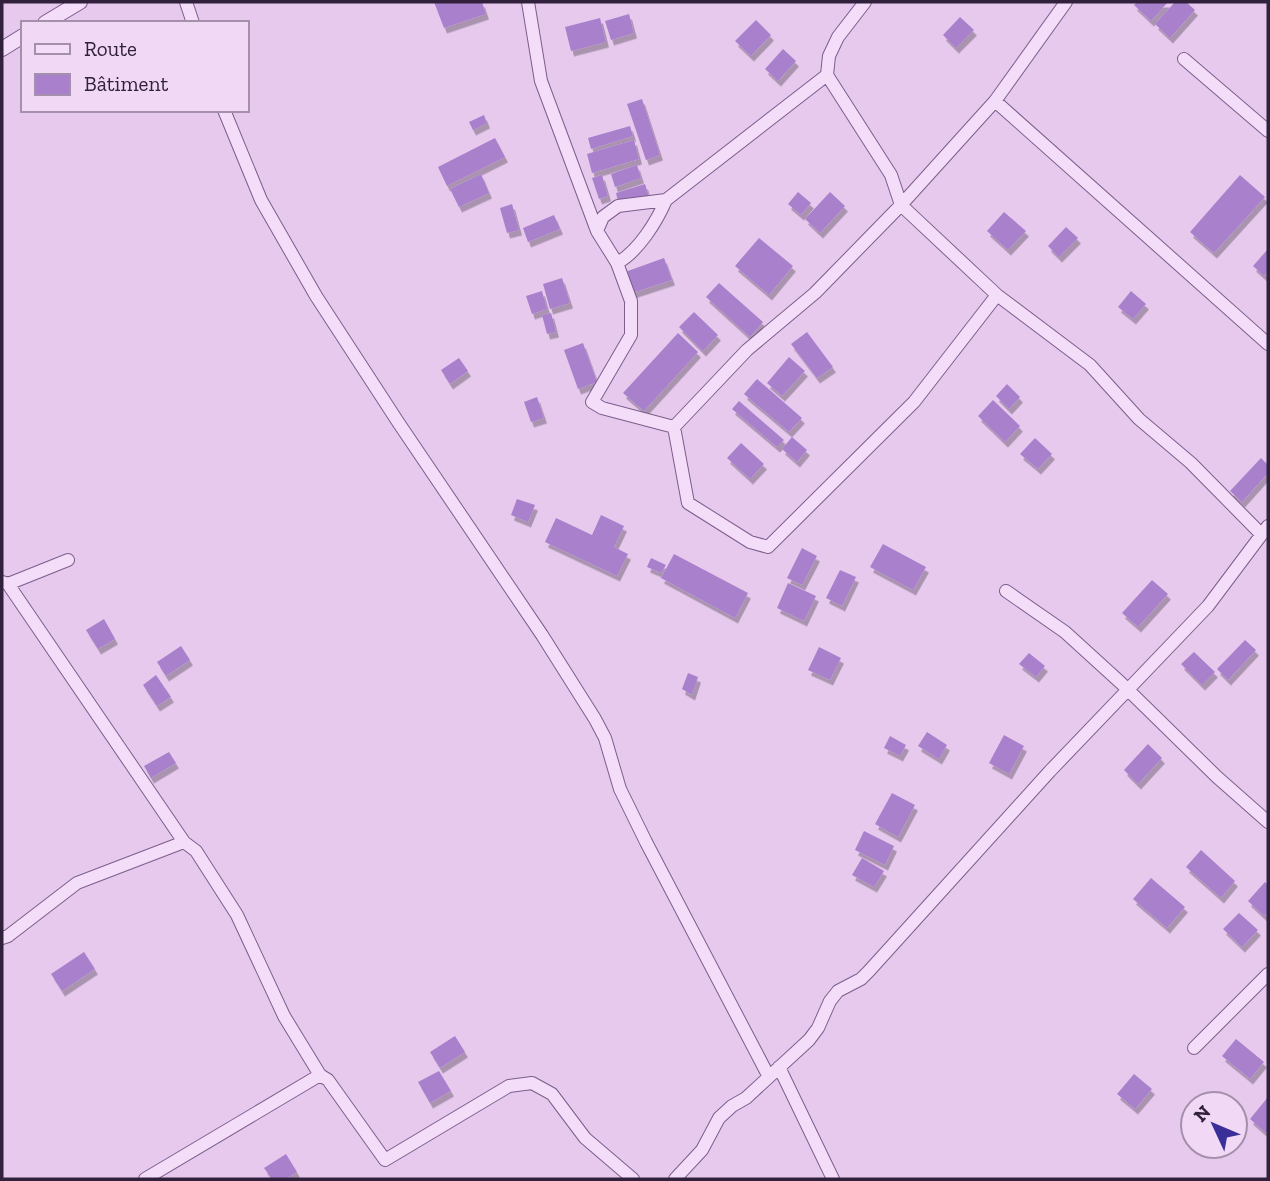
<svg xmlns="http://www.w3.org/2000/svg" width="1270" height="1181" viewBox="0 0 1270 1181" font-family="'Zilla Slab',serif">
<defs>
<filter id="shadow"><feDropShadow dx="3" dy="5.5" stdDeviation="0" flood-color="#0004"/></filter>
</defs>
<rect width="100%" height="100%" fill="#e7c9ee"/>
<!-- building -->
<path fill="#a880cc" filter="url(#shadow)" d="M434,2H482L486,14L444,28Z
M1137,2H1168L1151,21L1134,5Z
M1175,2H1186L1195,10L1170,38L1155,24Z
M629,14L634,33L611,40L605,21Z
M960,17L974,30L956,48L943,35Z
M600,18L606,42L571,51L565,27Z
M756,20L771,35L751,56L735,41Z
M783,49L796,61L778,81L765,69Z
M642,99L660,155L646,160L627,104Z
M484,115L487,123L473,130L469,122Z
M630,126L633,136L591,149L588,138Z
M495,138L505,157L447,186L438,167Z
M634,140L639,159L592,173L587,154Z
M637,165L641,178L615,187L611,174Z
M481,174L489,193L459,207L450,189Z
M602,175L608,196L599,199L592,178Z
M1240,175L1265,197L1214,253L1190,232Z
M645,184L649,197L619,206L616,193Z
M798,192L811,203L801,215L788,204Z
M830,192L845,206L820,233L805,219Z
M512,204L519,230L507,233L500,208Z
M1004,212L1026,231L1008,250L987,231Z
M554,215L560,229L528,242L523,228Z
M1066,227L1078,238L1059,257L1048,246Z
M759,238L793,266L769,295L735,266Z
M1268,249V271L1264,276L1253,266Z
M664,258L672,280L632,293L625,272Z
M562,278L570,303L550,309L543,284Z
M719,283L763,322L750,337L706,297Z
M542,291L547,309L532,314L526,296Z
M1131,291L1146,304L1133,319L1118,307Z
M694,312L718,335L703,351L679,327Z
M551,313L556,332L547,334L542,315Z
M807,332L833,367L817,378L791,344Z
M678,333L698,352L644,411L623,393Z
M583,343L597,382L578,389L564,350Z
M789,357L805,371L782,396L767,383Z
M459,358L468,371L450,384L441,370Z
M757,379L802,418L789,432L744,394Z
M1007,384L1020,397L1009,409L996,396Z
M537,397L544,418L531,422L524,402Z
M993,400L1020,426L1005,442L978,416Z
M739,401L784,440L777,447L732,409Z
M792,437L807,450L797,462L782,449Z
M1035,438L1052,454L1038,469L1020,454Z
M741,443L764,464L750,479L727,458Z
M1261,458L1268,465V473L1242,502L1230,491Z
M517,499L535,505L528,522L511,515Z
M601,515L624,526L614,547L628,554L617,576L545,542L556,518L592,535Z
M883,544L926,567L913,590L870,567Z
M802,548L817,556L802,585L787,578Z
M674,554L748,593L735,618L661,578Z
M651,558L666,565L661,573L647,567Z
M840,570L856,577L842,606L826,598Z
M1152,580L1168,594L1138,627L1122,613Z
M788,583L816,596L804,621L777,608Z
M104,619L115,639L98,649L86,630Z
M1245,640L1256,650L1228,680L1217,669Z
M181,646L190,660L166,676L157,662Z
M819,647L841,658L830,680L808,670Z
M1194,652L1215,672L1202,685L1181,664Z
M1029,653L1045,666L1036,677L1019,664Z
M688,673L698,677L692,695L682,689Z
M156,675L171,697L157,706L143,685Z
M927,732L947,745L939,759L918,746Z
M1004,735L1024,746L1009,774L989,763Z
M890,736L906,745L900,756L884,748Z
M1148,744L1162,758L1138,784L1124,770Z
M169,752L176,763L151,778L144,766Z
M892,793L915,805L898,837L875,824Z
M864,831L894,846L885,865L855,850Z
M1201,850L1235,881L1221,898L1186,867Z
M862,858L884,871L874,887L852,875Z
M1151,878L1185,907L1167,928L1133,899Z
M1265,882L1268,885V912L1264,916L1248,901Z
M1239,913L1258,930L1242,947L1223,929Z
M84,952L95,969L62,991L51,974Z
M455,1036L465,1052L440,1068L430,1052Z
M1236,1039L1264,1062L1250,1079L1222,1056Z
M439,1071L451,1091L430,1103L418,1082Z
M1134,1074L1152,1089L1135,1109L1117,1094Z
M1268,1097V1130L1266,1133L1250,1119Z
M286,1154L297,1172L286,1179H272L264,1168Z"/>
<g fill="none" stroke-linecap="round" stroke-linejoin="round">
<defs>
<path id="minor" d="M186,2L193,23
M528,2L541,81L597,231
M1184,59L1268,131
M827,75L891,175L901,205L997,295L1090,365L1139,419L1191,463L1261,534
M995,101L1268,344
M224,110L261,200L316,296L398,422L542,635L595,719L605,738L620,789L646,842L769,1077
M666,200L618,206L603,217L597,231L617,263L631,301V335L592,402L602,408L674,427
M617,263C638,252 657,221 666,200L827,75L829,56L838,37L865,2
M674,427L747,350L815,293L901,205L995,101L1066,2
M674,427L688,503L750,542L768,547L914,402L997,295
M2,582L8,584L68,560
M8,584L184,842L196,851L237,915L284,1016L320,1075L328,1080L385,1160L509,1086L532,1083L552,1094L585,1138L633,1179
M1006,591L1065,632L1121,683L1217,777L1268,822
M2,938L8,936L77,883L184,842
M1194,1048L1268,974
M779,1067L833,1179
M145,1179L320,1075
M675,1179L702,1150L719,1118L732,1106L746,1098L809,1040L818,1028L830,1001L838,991L861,979L869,971L1050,771L1208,606L1268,526"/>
<path id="tertiary" d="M45,23L80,2
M2,49L23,36"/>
</defs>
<!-- minor casing -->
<use href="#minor" stroke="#7b5e8b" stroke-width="14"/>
<!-- tertiary casing -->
<use href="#tertiary" stroke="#7b5e8b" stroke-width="16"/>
<!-- minor -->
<use href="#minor" stroke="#f4ddf9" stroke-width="12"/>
<!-- tertiary -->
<use href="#tertiary" stroke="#f4ddf9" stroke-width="14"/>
</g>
<!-- border -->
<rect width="1270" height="1181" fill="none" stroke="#31213c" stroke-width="7"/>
<!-- legend -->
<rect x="21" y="21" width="228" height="91" fill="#f1d9f6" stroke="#a48fac" stroke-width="2"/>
<rect x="35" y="44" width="35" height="10" fill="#f4ddf9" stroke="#a48fac" stroke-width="2"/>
<text x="84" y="56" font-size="21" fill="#31213c">Route</text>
<rect x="35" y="74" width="35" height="21" fill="#a880cc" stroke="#a48fac" stroke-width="2"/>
<text x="84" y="91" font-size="21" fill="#31213c">Bâtiment</text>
<!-- north arrow -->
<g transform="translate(1214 1125) rotate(314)"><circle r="33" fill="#f1d9f6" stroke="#a48fac" stroke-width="2"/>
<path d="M0-5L12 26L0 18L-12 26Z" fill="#3a2e99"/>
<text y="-10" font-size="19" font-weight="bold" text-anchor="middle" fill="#31213c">N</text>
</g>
</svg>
